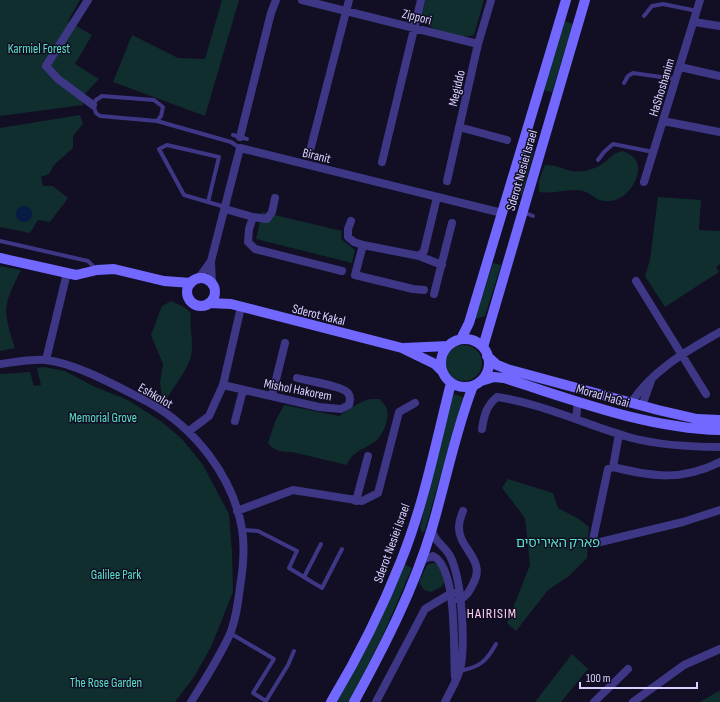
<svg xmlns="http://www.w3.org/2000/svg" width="720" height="702" viewBox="0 0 720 702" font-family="'Sofia Sans Condensed','Noto Sans Hebrew',sans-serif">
<rect width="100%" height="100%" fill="#120e24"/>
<!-- green -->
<path fill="#102e2e" d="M0,0H80L68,21L92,35L75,64L99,79L84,95L83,105L0,116Z
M222,0H239L205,116L113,82L132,35L178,58L205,59Z
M425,0H484L474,35C456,40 434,31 420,19Z
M565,21L573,24L552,92L543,90Z
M80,115L83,124L73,136V148L54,165L49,174L41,177L43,186H53L68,198L50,222L38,220L30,233L0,227V128Z
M526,149L534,151L522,195L514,193Z
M623,151C632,155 639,160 638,171C636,188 619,206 600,200C591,197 589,190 575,190C563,190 552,194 539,192V181L545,165C560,164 567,174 584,171C590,170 601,166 605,162C612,156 613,153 623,151Z
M658,197L701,200L699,230L720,231V264L716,267L719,272L665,307L645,276L650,260Z
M262,212L342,231L341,239L355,250L352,263L256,239Z
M493,263L501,265L485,316L475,319Z
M0,266L21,270C3,306 2,309 15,348L0,351Z
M171,301L184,307L191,313C189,327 194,342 191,356C188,369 173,388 166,400L162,397L160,382L163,364L151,335L162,306Z
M446 363a18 18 0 1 1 36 0a18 18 0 1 1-36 0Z
M44,367L65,371L95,387L128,400L162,422L182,439L203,465L229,514L232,552L233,592L211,647L194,677L175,702H0V374L30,372L34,386L41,385L37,368Z
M453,394L463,397L425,530L422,533L420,527Z
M370,399H380C382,402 386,406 387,409C390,420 382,437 373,443C362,450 353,451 347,465L292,452C283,452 273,451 268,443L275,422L284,405L339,416L359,403Z
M508,479L553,493L558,508L579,519L589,527L587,558L569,576L548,590L516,631L507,623L530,565L525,518L502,488Z
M433,563L440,565L446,580L441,587L431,592L424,590L419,582L427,565Z
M404,564L412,568L382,637L349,702H337Z
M572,654L588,669L561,702H535Z
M720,691V702H700L717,692Z"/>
<!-- water -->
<path fill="#081b42" d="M16 214a8 8 0 1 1 16 0a8 8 0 1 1-16 0Z"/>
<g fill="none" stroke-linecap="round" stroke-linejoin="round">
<!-- lane -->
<path stroke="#3d3785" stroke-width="4" d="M644,16L652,6L663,4L697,11
M624,83L628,76L633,73L675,79
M157,121L161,116L163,107L154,100L102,96L96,100L93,105L96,113L100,116L157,121L231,142L240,148
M233,135L247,139
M598,160L604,152L613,144L653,152
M208,202L219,157L167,145L159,149L184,195L225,207
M523,212L533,216
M0,241L88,261L95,268
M243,530L258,531L297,551L289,568L322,588L342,549
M304,577L321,544
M230,633L274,659L253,693L266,701L288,665L294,651
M459,671C480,667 486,662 496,644"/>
<!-- street -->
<path stroke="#3d3785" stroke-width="8" d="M88,0L46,66L58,79L93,105
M302,0L478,44
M694,22L720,26
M680,67L720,76
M663,121L720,132
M459,127L507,140
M240,137L271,13L276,0
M311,147L349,0
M382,162L421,0
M447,181L478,44L491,0
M644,182L700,0
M225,209L253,217L249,229L248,242L255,249L342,271
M253,217L267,219L272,212L275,198
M351,221L348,229V237L354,242L363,245L355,275L413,289L424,290
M363,245L419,256L424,251L437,197
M419,256L442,265
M198,279L211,261
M636,281L706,394
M212,285L211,261L240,148L502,213
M434,294L452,223
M46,360L67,273
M0,364C15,362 31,359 46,360C76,363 120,388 148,402C194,427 233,476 242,529C245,547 243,569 240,587C238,603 236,619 230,634C219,658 205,680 191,702
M223,385L319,407L341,409L349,405C350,401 351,397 348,393C343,386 308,381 297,378
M272,396L285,343
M631,403C652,370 687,351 720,332
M642,406L652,378
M576,419L578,401
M235,421L243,390
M482,429C484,416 486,406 497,397C544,404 586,425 632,438C659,445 691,447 720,447
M189,431L209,416L223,385L241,307
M619,434L613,467C653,477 682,481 720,462
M613,467L608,469L592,544L683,522L720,510
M356,501L368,456
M237,511L293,490L362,501L378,493L399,412L415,403
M432,529C434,542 444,545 450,556C462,579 465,640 461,665C459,678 450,691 445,702
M421,564L424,559L433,556C458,568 453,650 455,677
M459,600C467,596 469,592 473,584C487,560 458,548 459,527C459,522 461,516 463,511
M376,702L425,609L450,594L455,593
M594,702L628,669
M633,702L684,665L720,649"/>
<!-- secondary -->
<path stroke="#7268ff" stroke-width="10" d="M0,258L76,275L97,270L114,269L164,281L191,283
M187 292a14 14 0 1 1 28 0a14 14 0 1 1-28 0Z
M209,303L231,304L402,348L435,364L441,370
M461,339L469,323L566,0
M441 363a24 24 0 1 1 48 0a24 24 0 1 1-48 0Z
M483,347L585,0
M404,348L448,346
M487,356L497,365L507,369L658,410L697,419L720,420
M481,381L494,377L504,378C574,400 646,428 720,430
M331,702C358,657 382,609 401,561C424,504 436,442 451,383
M354,702C384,647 414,589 432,528C446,481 455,432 473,386"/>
</g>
<g text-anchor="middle" stroke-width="3" stroke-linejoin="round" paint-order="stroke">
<!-- street labels -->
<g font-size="13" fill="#d8d1ff" stroke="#120e24">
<text transform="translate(417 16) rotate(14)" y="5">Zippori</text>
<text transform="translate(661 87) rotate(-73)" y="5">HaShoshanim</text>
<text transform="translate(456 88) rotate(-77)" y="5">Megiddo</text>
<text transform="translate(317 155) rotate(14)" y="5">Biranit</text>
<text transform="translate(521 170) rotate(-74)" y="5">Sderot Nesiei Israel</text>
<text transform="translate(319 314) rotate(14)" y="5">Sderot Kakal</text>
<text transform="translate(298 389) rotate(11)" y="5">Mishol Hakorem</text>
<text transform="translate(156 395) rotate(30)" y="5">Eshkolot</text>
<text transform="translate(603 395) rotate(16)" y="5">Morad HaGai</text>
<text transform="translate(391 543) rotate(-70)" y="5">Sderot Nesiei Israel</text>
</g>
<!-- park labels -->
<g font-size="13" fill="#59e3c6" stroke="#120e24">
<text x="39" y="53">Karmiel Forest</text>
<text x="103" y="422">Memorial Grove</text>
<text x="558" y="547">פארק האיריסים</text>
<text x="116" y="579">Galilee Park</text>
<text x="106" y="687">The Rose Garden</text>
</g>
<!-- neighbourhood labels -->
<g font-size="14" letter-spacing="1" fill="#ffd3ed" stroke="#120e24">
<text x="492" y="618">HAIRISIM</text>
</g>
</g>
<!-- scale -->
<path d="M580 682v6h117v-6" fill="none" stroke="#d8d1ff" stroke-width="2"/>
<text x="586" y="682" font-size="12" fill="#d8d1ff" stroke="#120e24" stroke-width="3" paint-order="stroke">100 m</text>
</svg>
